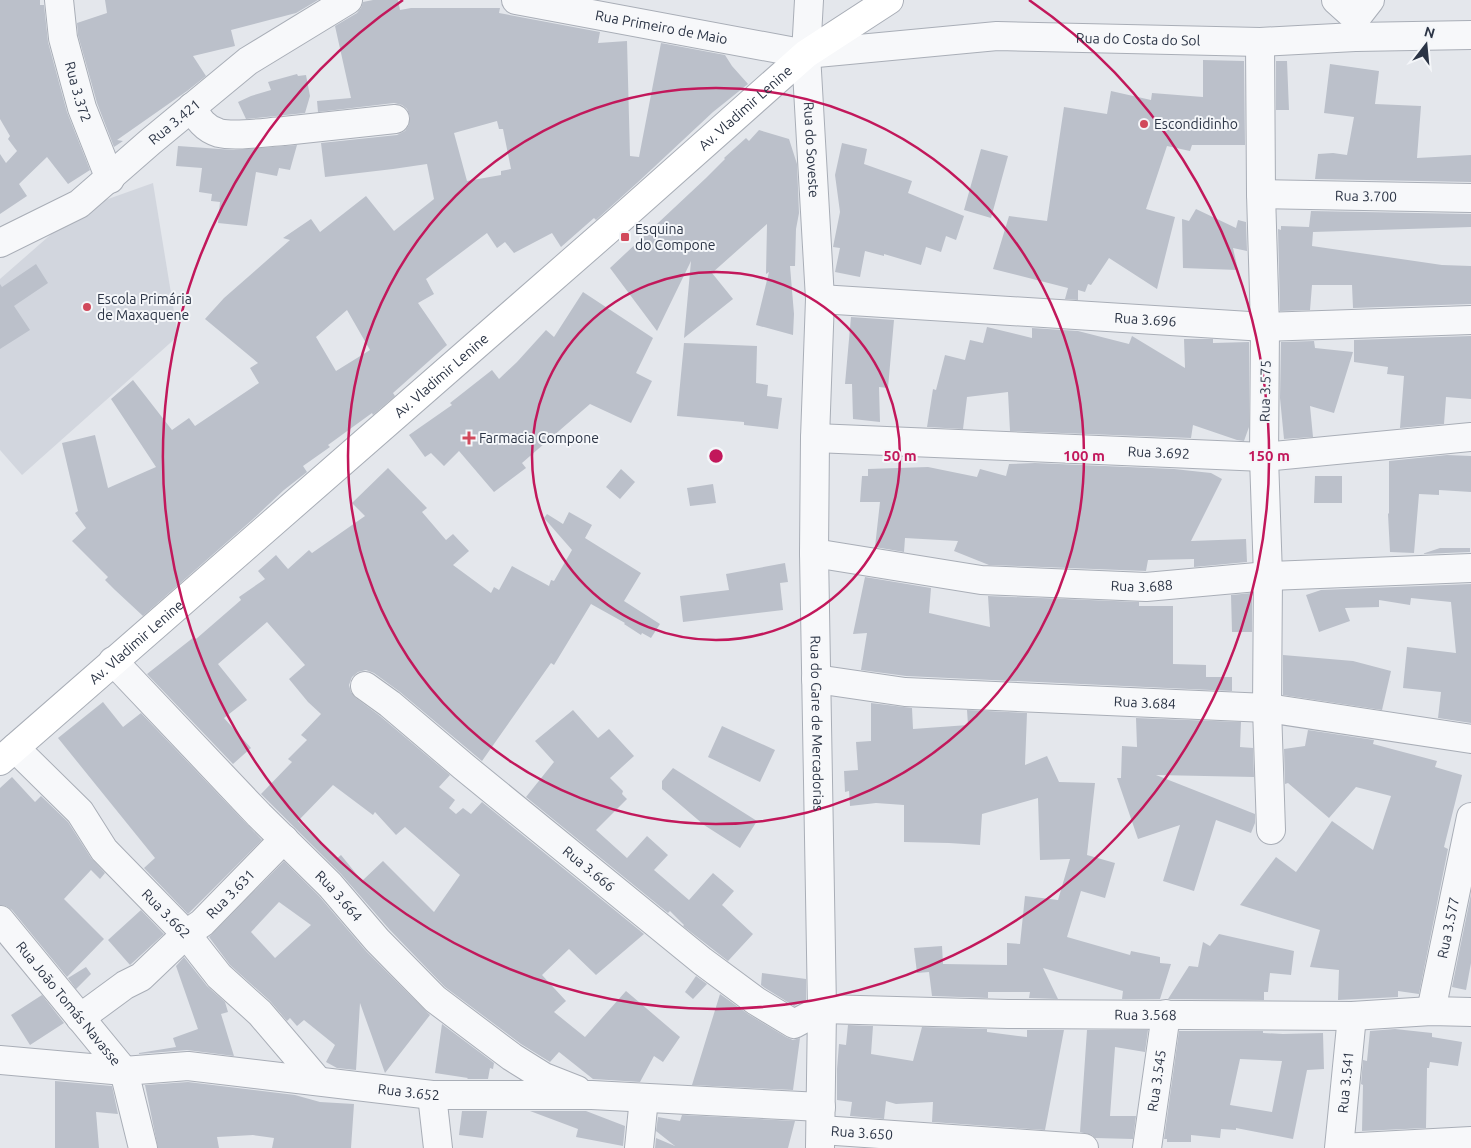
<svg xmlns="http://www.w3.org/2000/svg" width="1471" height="1148" viewBox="0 0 1471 1148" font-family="Ubuntu,sans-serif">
<rect width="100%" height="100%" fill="#e4e7ec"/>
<!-- built -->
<path fill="#d2d6de" d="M153,183L178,336L22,475L0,450V279L80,209Z"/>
<!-- building -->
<path fill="#bbc0ca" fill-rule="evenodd" d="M0,0H40V5H44L48,42L67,112L90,170L68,184L47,157L19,184L27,196L0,214V154L6,163L17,151L8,139L10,136L0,119Z
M105,0H318L296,13L231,30L235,46L193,56L206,76L187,91L117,140L123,141L114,147L97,103L78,35L77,23L107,13Z
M373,0H398L400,10L411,8H500L499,13L600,32L598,43L627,41L630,156L639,157L661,43L725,55L732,66L748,84L713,112L637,183L596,220L594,218L561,247L552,233L514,253L505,242L497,248L487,233L426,279L434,294L418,303L447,345L393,393L395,396L373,415L372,413L328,445L330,447L303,466L307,472L284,490L252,520L143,616L115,590L105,580L108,577L72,541L86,528L75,513L78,511L62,443L95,435L108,488L156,467L111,399L133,380L172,430L189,418L195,426L259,383L250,368L258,363L205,319L224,298L290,240L283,238L311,219L320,232L366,196L394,231L434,199L427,164L393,169L325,177L321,143L397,135L405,131L409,125L410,117L407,109L402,105L394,103L318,112L317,101L351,98L335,26L357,13L361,8L363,2ZM497,121L499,129H503L511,169L501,171V175L467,181L454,133ZM347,310L370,350L336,371L316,337Z
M1203,60L1244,61L1245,145H1192L1190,151L1167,146L1146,209L1175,217L1157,289L1109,258L1091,285L1088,284L1085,292L1078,290V300L1065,299L1068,288L993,269L1009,216L1047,221L1064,107L1107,114L1111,91L1151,100L1152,93L1203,97Z
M1276,61H1287L1289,110H1276Z
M1330,64L1379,71L1375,104L1421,106L1417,158L1471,155V182L1315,179L1318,154L1333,153L1347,155L1354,117L1324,113Z
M297,74L298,76L306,75L310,96L305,113L246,119L238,102L251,96L271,90L268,82Z
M759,130L789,139L797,164L799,213L796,229L795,266H790L794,314L793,335L756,325L769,272L766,274L767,224L712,273L733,299L684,338L691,261L657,331L610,268L706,178L725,159L724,158L746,138L749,141Z
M842,143L867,149L864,164L912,181L908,193L964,216L956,240L946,236L941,252L926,247L921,265L884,254V256L865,251L860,277L835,272L840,248L833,247L840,212L835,175Z
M297,145L290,170L279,168L277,176L256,172L247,226L218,223L220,202L211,201L212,194L199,192L202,168L176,166L178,146L234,150Z
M981,149L1008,156L991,218L964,210Z
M1196,209L1236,228L1238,220L1246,222L1247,251L1233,248L1238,270L1183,268L1182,219L1189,221Z
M1311,211L1471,214V227L1313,232L1312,246L1442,265L1471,266V304L1353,308L1352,285H1312L1310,310L1280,311L1278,229L1281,230V226L1309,227Z
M36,264L48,283L14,306L30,330L0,349V284L2,287Z
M583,292L653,338L636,373L652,381L631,423L590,404L522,463L526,468L494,492L459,451L444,466L431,453L425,457L409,435L452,405L450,403L492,370L499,379L517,362L546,330L554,337Z
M851,317L894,320L888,388L879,387L880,422L853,419L852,384H845Z
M987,327L1032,338V328L1078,331L1129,344L1132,336L1185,368L1184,339H1213V343L1249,342V427L1244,441L1237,440L1193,425L1191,438L1010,431L1008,392L967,397L963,429L927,427L933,389L936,390L945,355L965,360L970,340L983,343Z
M1471,336V399L1446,397L1444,424L1400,428L1404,376L1387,374L1388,367L1354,362V340Z
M1314,341L1315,348L1353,352L1334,413L1310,406L1313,437L1284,439L1280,398L1281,342Z
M684,343L757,346L756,383L768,385L767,396L782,398L778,429L744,425V422L677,416Z
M1447,455L1471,456V492L1439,490V495L1419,494L1414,553L1390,552L1388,514L1389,513V461Z
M1035,463L1174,469L1211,473L1222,479L1191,541L1246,539L1247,562L1194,567V559L1148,560L1146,571L989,565L954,551L958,541L905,538L904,552L875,547L880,502H860L862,476H868V469L928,467L977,477L980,469L1006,476L1009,464Z
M388,468L427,508L422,512L446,540L453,534L469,551L453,565L491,593L494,587L499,590L512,566L549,586L551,580L554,581L572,550L544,518L547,514L563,524L569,512L592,525L585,538L641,573L624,601L660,624L651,638L642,633L641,635L624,624L625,623L591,604L554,665L551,663L482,761L400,692L374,673L366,670L358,672L352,677L349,685L351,692L356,698L380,716L450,775L439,787L455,800L449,808L456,814L463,808L471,814L482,802L644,934L596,975L569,949L542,975L566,1001L554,1012L585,1037L626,991L680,1037L663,1062L654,1056L640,1082L593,1079L559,1052L550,1062L521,1044L445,987L389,929L341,874L261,794L292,762L288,759L307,740L301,735L321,714L308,702L289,679L305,665L267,622L218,664L247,700L224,718L251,748L233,764L147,674L194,637L196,639L241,600L239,597L265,579L258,571L276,555L288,569L309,550L312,553L365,516L352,503ZM333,785L373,815L375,812L396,835L405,827L460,875L434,912L383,861L362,881L341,855L336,859L298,821Z
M621,469L635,482L620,499L606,487Z
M1315,476H1342V503H1314Z
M713,484L716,503L690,506L687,488Z
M1440,548H1470V552L1422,554Z
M785,563L788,582L780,583L783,610L683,622L680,596L729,590L726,574Z
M865,577L931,588L929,613L990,627L988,596L1139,602V606H1173V664L1206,665V677H1232V691L906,676L861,670L867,633L853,634Z
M1471,584V723L1438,718L1441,692L1403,688L1407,647L1456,653L1451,602L1411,598L1410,605L1379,600V607L1345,608L1350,621L1319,632L1306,595L1321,590Z
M1252,593V632H1232L1231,595Z
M1283,655L1353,661L1391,671L1382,710L1283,695Z
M103,702L123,727L141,713L262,840L188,914L144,868L155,858L58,738Z
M871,703L912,708L913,729L968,725L967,710L1027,713L1025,765L1047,756L1059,782L1095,783L1087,855L1115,863L1105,898L1081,891L1067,937L1130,955L1131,951L1160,957V963L1171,964L1160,999H1122L1123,991L1043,968L1058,999L1029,998L1030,992H988V998L932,996L929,972L917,973L914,948L942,946L943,964L1007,965V943L1020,944L1025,896L1058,900L1070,859L1040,860L1038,798L982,814L980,845L949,843L904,842V805L876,803L850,806L849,791L845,792L844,771L858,770L856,742L871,741Z
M573,710L598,738L609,729L634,756L610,778L623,791L622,794L627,799L596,830L627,858L647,836L668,855L654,870L689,900L713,873L734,891L722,905L753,934L728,961L683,926L684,925L670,911L668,913L526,797L554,762L535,741Z
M1136,718L1241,722L1240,747L1253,748L1254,777L1156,775L1255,814V823L1251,833L1216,820L1194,891L1163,881L1180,825L1138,839L1117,778H1121L1122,746L1137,747Z
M722,726L775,750L760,782L708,757Z
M1308,730L1374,740L1373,744L1437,761L1435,767L1462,775L1444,847L1448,849L1419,994L1398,991V997L1338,1000L1339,970L1310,967L1320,930L1240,905L1276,857L1296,872L1332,821L1373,850L1391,796L1356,787L1329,818L1288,783L1285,784L1284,749L1305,746Z
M673,768L757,821L740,848L704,825L662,789V781Z
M12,777L35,802L41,796L68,822L91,858L105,873L100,879L91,870L64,899L104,939L67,977L12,910L6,906L0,905V788Z
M284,861L319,896L366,951L430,1015L385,1073L360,1003L356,1070L337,1068L326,1062L335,1045L304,1020L297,1026L290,1018L287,1021L270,1001L230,965L209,937ZM279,902L311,925L275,958L251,932Z
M1471,894V963L1466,990L1452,987Z
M141,910L164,934L130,965L108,940Z
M1219,934L1294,951L1291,975L1270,973L1268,992H1264V1000L1168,999L1189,966L1198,967L1203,942L1210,946Z
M184,957L207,986L225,1002L228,1012L221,1014L234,1056L187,1050L139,1054V1053L176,1047L173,1038L198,1029L176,966Z
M86,967L91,974L76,989L68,978Z
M762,973L806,979V1000L794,1006L765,988L761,985Z
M696,976L707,984L693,999L685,992Z
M720,994L748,1014L786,1037L793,1040L800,1038L793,1090L692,1085Z
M42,995L64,1023L30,1045L11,1015Z
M442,1024L494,1063L493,1069L490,1068L488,1079H467L468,1078L435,1073Z
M848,1025L873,1026L871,1054L913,1061L922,1027L987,1029V1032L1027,1037V1030H1064L1045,1130L932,1122L933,1102L896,1104L886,1101L884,1119L850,1116L852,1102L837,1100V1069L839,1044L846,1045Z
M1395,1029L1432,1033V1037L1462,1042L1458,1066L1430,1062L1429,1068H1427L1426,1128L1362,1131L1363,1085L1361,1084L1363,1060L1367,1061L1370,1031Z
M1087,1030H1148L1145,1052L1115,1047L1110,1116H1136L1133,1139L1095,1138L1092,1135L1080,1132Z
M1179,1031H1263V1033L1283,1034L1323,1033L1324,1069L1307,1070L1293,1139L1236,1128V1130L1221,1129L1220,1138L1191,1135V1142H1167V1139H1164ZM1240,1059L1282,1061L1272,1112L1230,1105Z
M55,1081L112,1086L118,1114L96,1112L99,1148H55Z
M188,1082L295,1095L320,1102L354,1104L351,1148H272L274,1138L253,1135L217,1137L219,1148H158L145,1085Z
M462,1111H487L483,1138L459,1135Z
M530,1111H586L625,1126L623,1146L576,1137L578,1129Z
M682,1115L795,1121L788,1148H655L656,1138L675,1146L656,1131L658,1117L680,1121Z"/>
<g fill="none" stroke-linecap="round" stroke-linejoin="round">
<defs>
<g id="minor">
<path id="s1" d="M59,0L63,38L82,108L110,179"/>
<path d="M1336,0L1356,18L1355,37"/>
<path d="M1356,18L1370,0"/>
<path d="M1260,42L1261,194L1265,327L1264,457L1268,576L1267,708L1271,830"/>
<path d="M192,107C198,119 205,129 219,133C235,137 267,132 284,131C321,127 358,123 395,119"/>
<path id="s2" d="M1261,194L1471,198"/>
<path id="s3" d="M0,243L79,204L150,142L248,61L348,0"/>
<path id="s4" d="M820,299L1265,327L1471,320"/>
<path id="s5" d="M815,438L1264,457L1471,437"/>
<path id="s6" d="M814,553L981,580L1146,587L1268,576L1471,568"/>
<path id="s7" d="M113,661L259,815L330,885L377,940L435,999L512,1057L544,1077L577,1090"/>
<path id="s8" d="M816,679L905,692L1267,708L1471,739"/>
<path id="s9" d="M365,686L390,704L463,766L702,961L756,1001L794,1024L822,1009L1008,1014L1352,1016L1431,1011L1471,1012"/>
<path id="s10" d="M15,748L80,812L104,850L186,934L219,976L260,1013L318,1081"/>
<path id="s11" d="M0,920L124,1071L143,1148"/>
<path id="s12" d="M1431,1011L1471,817"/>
<path id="s13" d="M80,1018L125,985L141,977L186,934L202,923L284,839"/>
<path id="s14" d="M0,1060L124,1071L188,1066L432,1095H592L821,1107"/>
<path d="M432,1095L438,1148"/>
<path id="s15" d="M821,1130L1084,1148"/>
<path d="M639,1148L644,1098"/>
<path id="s16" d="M1147,1148L1166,1014"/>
<path id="s17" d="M1339,1148L1352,1016"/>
<path d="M1341,1148L1471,1141"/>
</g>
<g id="tertiary">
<path id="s18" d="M516,0L806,54L997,36L1260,42L1355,37L1471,35"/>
<path id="s19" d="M809,0L806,54L820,299L815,438L814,553L822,1009L820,1148"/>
</g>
<g id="secondary">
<path id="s20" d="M0,761L617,222L806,54L889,0"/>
</g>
</defs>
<!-- minor casing -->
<use href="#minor" stroke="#a9aeb7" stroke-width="30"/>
<!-- tertiary casing -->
<use href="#tertiary" stroke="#a9aeb7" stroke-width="30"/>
<!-- secondary casing -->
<use href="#secondary" stroke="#a9aeb7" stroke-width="30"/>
<!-- minor -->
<use href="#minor" stroke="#f7f8fa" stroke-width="28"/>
<!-- tertiary -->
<use href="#tertiary" stroke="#f7f8fa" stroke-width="28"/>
<!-- secondary -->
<use href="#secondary" stroke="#fff" stroke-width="28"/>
</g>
<!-- distance rings -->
<g fill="none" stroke="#c2185b" stroke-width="2.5">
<circle cx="716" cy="456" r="184"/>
<circle cx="716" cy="456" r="368"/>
<path d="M1029 0A553 553 0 1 1 403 0"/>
</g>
<!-- markers -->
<g fill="#d1495b" stroke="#f4f6f9" stroke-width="2">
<circle cx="1144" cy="124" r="5"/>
<rect x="620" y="232" width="10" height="10" rx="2.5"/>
<circle cx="87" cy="307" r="5"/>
<path d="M466.5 430.5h5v5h5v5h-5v5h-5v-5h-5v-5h5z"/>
</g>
<g text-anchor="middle" stroke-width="4" stroke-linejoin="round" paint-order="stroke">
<!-- street labels -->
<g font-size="14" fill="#2b3445" stroke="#f4f6f9">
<text dy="5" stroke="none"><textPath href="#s18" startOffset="148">Rua Primeiro de Maio</textPath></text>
<text dy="5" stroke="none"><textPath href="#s18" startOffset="628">Rua do Costa do Sol</textPath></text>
<text dy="5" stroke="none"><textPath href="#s1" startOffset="94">Rua 3.372</textPath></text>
<text dy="5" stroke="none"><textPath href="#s20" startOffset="991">Av. Vladimir Lenine</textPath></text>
<text dy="5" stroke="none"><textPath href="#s3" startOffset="214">Rua 3.421</textPath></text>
<text dy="5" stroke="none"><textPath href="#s19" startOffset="150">Rua do Soveste</textPath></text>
<text dy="5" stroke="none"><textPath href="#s2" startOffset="105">Rua 3.700</textPath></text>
<text dy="5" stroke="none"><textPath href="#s4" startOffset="326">Rua 3.696</textPath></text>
<text dy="5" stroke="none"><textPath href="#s20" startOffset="586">Av. Vladimir Lenine</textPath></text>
<text transform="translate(1265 391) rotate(-89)" y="5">Rua 3.575</text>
<text dy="5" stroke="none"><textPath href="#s5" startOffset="344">Rua 3.692</textPath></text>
<text dy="5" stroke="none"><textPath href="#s6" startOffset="330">Rua 3.688</textPath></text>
<text dy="5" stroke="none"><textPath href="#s20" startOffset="181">Av. Vladimir Lenine</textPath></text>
<text dy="5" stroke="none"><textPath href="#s8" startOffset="330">Rua 3.684</textPath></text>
<text dy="5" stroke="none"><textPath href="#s19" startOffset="724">Rua do Gare de Mercadorias</textPath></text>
<text dy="5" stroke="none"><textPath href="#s9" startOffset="289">Rua 3.666</textPath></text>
<text dy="5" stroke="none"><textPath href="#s13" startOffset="196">Rua 3.631</textPath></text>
<text dy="5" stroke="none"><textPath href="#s7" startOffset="326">Rua 3.664</textPath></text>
<text dy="5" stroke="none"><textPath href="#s10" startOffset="225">Rua 3.662</textPath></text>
<text dy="5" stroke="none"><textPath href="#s12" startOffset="85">Rua 3.577</textPath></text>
<text dy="5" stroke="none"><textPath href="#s11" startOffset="108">Rua João Tomás Navasse</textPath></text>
<text dy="5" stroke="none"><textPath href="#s9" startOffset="902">Rua 3.568</textPath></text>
<text dy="5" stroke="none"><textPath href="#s16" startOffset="68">Rua 3.545</textPath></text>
<text dy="5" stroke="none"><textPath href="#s17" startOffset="66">Rua 3.541</textPath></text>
<text dy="5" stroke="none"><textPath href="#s14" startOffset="411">Rua 3.652</textPath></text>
<text dy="5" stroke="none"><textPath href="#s15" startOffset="41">Rua 3.650</textPath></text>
</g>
<!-- poi labels -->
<g font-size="14" fill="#2b3445" stroke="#f4f6f9" text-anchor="start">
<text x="1154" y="129">Escondidinho</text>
<text x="635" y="234">Esquina<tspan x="635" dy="16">do Compone</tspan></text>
<text x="97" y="304">Escola Primária<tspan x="97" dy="16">de Maxaquene</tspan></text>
<text x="479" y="443">Farmacia Compone</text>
</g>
</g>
<circle cx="716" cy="456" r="8" fill="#c2185b" stroke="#f4f6f9" stroke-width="2.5"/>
<g font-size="15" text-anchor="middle" font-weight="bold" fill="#c2185b" stroke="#f4f6f9" stroke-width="4" stroke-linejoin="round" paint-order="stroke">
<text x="900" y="461">50 m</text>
<text x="1084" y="461">100 m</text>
<text x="1269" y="461">150 m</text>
</g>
<!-- north arrow -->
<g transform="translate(1426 45) rotate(16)" stroke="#f4f6f9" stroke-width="4" paint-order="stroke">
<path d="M0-4L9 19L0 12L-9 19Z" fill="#2b3445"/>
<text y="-8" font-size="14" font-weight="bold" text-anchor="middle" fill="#2b3445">N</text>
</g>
</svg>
